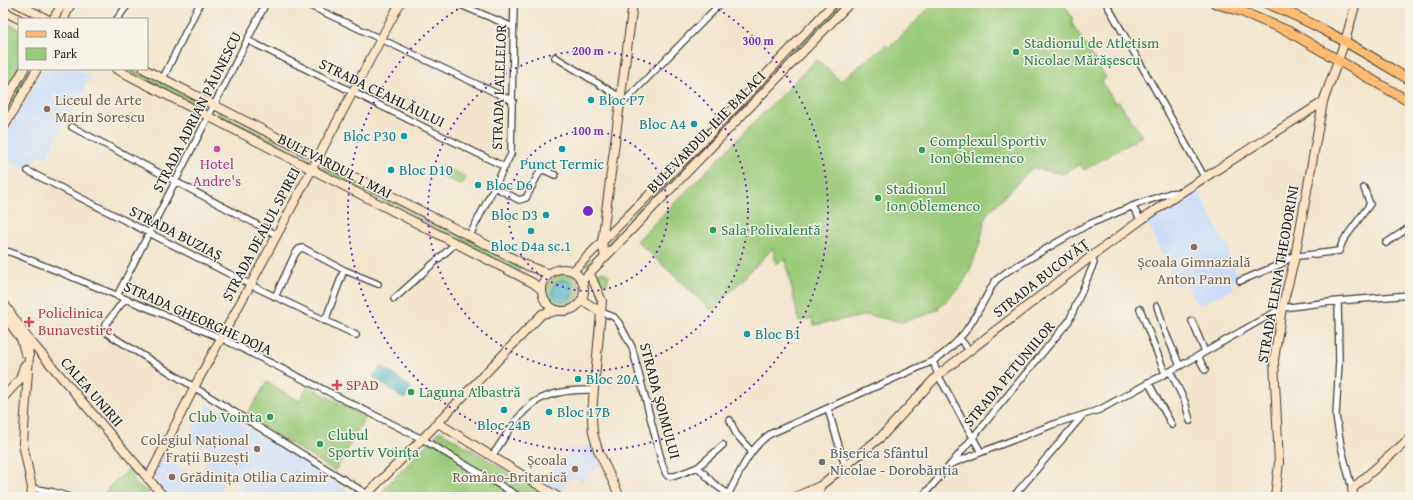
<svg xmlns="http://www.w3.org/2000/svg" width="1413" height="500" viewBox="0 0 1413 500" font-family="'Gentium Book Plus',serif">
<rect width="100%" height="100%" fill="#f7f3e8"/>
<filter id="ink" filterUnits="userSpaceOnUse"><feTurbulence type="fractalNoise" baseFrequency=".025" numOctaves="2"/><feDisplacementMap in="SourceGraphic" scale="8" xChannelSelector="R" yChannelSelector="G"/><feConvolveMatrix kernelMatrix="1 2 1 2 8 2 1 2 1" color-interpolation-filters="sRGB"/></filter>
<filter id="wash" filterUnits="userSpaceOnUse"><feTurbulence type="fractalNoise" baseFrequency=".012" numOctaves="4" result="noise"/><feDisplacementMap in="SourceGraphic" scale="16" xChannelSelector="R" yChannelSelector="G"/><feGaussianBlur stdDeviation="0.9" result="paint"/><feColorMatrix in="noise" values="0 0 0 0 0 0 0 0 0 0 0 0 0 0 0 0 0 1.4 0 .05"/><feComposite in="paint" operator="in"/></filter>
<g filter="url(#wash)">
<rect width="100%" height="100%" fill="#f2e5cc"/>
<!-- built -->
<path fill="#cadcf9" d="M44,69H77L91,77L46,158L38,154L28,171L3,156V141Z
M1198,189L1225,244H1228L1230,250L1227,251L1239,277L1231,282L1234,289L1197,305L1186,283L1177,287L1147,221Z
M208,403L350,492V497H246L248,492L229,480L231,476L229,475L215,497H169L155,480L154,474L163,455L187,472V475L197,482L213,450L204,445L202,448L187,439Z
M592,443L603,465L589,472L581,483L574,476L556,493L540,484L564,458H567L568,447L578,450Z"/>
<!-- green -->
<path fill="#99ca79" stroke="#5a734a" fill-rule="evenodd" d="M838,3H845L806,44L802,43V40Z
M934,3H1063L1073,19L1071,22L1106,78L1102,82L1115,103L1119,102L1142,136L1084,170L1080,164L1063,174L1032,168L986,215L980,243L969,272L961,286L938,309L925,315L901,322L868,315L814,325L812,318L799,321L785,258L776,264L773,248L712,311L637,241L817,59L840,81L886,45L889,48Z
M3,21L19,29V67L3,95Z
M792,51L795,53V55L706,147L704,148L702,146Z
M27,69H30L23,81L21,89L3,122V112Z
M124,69C141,69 191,98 208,107L207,111Z
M218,112L310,159L308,162L217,116Z
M696,153L698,156L608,250L605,245L692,154Z
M323,165L375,191L521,268L519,272L321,169Z
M447,168L466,177L462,185L443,177Z
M596,255L599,258L589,268L587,267L586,264Z
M602,271L609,275L607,284C600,285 599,284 595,279L598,273Z
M561,274C598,275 573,325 551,302C540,291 549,277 561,274ZM559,280H566L574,291C571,304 556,304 552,292Z
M267,382L299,401L308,386L365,417L335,471L246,416Z
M440,431L550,497H385L383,492L384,489Z
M130,469C134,474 132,480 137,485C141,489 145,488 149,492L145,497H101L113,483Z"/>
<!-- water -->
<path fill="#42afbf" stroke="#2f666e" d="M552 291a11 11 0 1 1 22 0a11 11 0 1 1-22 0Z
M381,366L412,388L404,399L373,377Z"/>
</g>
<g filter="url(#ink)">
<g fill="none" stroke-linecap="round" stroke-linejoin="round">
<defs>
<path id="street" d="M304,3L513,101
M456,3L513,27
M1106,3L1205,178
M117,19L129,3
M247,40L505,167
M555,57L620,97
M163,78L200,3
M619,107L721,3
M72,127L277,235
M28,171L255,287L356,335
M495,187L519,200L526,198L540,171L544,170L555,175
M1132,206L1141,220
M470,235L511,154L514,3
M1386,243L1410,227
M3,251L10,252L23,257L221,338L422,439L520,497
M1240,281L1281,264L1291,257L1339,251L1343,241L1370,204L1364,188
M117,296L266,3
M275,297L295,254L299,249L303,248L344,270L378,284
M125,299L105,325V328L108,334L367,494
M394,299L455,244
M1338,301L1339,361L1336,416L1341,446L1352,489
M1157,306L1164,329L1180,366
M1140,309L1165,373
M601,312L614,317L619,323L632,347L662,463L666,474L668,476H675L698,467L723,445
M325,321L344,270
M1192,321L1205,352
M960,339L970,351
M1198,356L1205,370
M933,361L938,375L981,452
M1170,371L1185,402L1190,421
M1148,382L1172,425
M828,409L845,466
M730,420L736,434L752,452
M492,456C523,410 531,388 594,390
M951,464L1057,423L1099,410L1198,356L1282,308L1338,301L1410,295
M698,467L713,483L728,494
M32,488L53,492L70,497
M727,497C738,476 749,448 770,434L933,361C964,342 975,317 992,286L996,280L1008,271L1087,225L1138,204L1170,193L1180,192
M922,497L951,464L1069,321L1094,263L1092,256
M1013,497L1083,415"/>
<path id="secondary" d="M16,3L47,19
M3,11L19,19
M53,19L63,3
M64,19L71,3
M116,69L533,283L541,289
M144,69L528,266L549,274
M3,106L24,69
M3,129L37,69
M605,258L602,242L633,3
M542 290a21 21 0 1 1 42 0a21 21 0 1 1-42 0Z
M573,271L700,144L834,3
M590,274L602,301L593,400L592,419L593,433L598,450L620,497
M582,281L850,3
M582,300L601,312
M3,302L27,337L164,497
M3,314L21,339L25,353
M27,337L29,356L23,444L32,488L31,497
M3,398L20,379L24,366
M438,423L558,497
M148,479L197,382L253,280L400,3
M364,497L428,433L542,314L556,311
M795,497L820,486L881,437L938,375L1092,256L1141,220L1182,192L1323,102
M819,497L820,486
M1275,497L1279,463L1274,360L1282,308L1295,257L1323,102L1345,41L1356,3
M1354,497L1352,489L1410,438"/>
<path id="primary" d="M1215,3L1240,11L1288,31L1410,102
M1266,3C1317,23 1363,52 1410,80"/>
</defs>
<!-- street casing -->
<use href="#street" stroke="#3c3a36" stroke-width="8"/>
<!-- secondary casing -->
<use href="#secondary" stroke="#3c3a36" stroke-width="10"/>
<!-- primary casing -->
<use href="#primary" stroke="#3c3a36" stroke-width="11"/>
<!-- street -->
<use href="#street" stroke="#fff" stroke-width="5.5"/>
<!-- secondary -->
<use href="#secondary" stroke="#ffe4c6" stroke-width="8"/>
<!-- primary -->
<use href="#primary" stroke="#ffbb71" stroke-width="9"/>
</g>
</g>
<!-- distance rings -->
<g fill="none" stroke="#7b2cbf" stroke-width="2" stroke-dasharray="2 4">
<circle cx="588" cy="211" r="80"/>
<circle cx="588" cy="211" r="160"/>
<path d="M708 3A240 240 0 1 1 468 3"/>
</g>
<!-- markers -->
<g fill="#2e9e5b" stroke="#f7f3e8" stroke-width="1.5">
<circle cx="1016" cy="52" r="4"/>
<circle cx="922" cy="150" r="4"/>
<circle cx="878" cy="198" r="4"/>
<circle cx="713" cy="230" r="4"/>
<circle cx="411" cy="392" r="4"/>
<circle cx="270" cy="417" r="4"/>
<circle cx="320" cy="444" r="4"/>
</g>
<g fill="#0f9aa8" stroke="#f7f3e8" stroke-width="1.5">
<circle cx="591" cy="100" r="4"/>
<circle cx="694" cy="124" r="4"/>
<circle cx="404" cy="136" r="4"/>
<circle cx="562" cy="149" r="4"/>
<circle cx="391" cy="170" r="4"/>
<circle cx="478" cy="185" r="4"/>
<circle cx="546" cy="215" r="4"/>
<circle cx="531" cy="231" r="4"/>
<circle cx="747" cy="334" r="4"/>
<circle cx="578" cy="379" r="4"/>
<circle cx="504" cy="410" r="4"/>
<circle cx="549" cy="412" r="4"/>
</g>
<g fill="#8d6e63" stroke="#f7f3e8" stroke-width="1.5">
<circle cx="47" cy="109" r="4"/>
<circle cx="1194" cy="247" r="4"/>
<circle cx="257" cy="449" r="4"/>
<circle cx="575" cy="469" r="4"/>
<circle cx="172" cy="477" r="4"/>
</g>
<circle fill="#d1479c" stroke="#f7f3e8" stroke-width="1.5" cx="217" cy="149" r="4"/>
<g fill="#e0444e" stroke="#f7f3e8" stroke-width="1.5">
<path d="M27 316h4v4h4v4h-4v4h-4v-4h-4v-4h4z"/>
<path d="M335 379h4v4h4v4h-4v4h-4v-4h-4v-4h4z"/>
</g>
<circle fill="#6b7280" stroke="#f7f3e8" stroke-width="1.5" cx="822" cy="462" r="4"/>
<g text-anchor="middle" stroke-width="3" stroke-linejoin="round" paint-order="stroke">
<!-- leisure labels -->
<g font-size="15" fill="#27864d" stroke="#f7f3e8" text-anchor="start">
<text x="1024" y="48">Stadionul de Atletism<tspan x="1024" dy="17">Nicolae Mărășescu</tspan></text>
<text x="930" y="146">Complexul Sportiv<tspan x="930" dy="17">Ion Oblemenco</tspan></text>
<text x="886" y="194">Stadionul<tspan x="886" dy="17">Ion Oblemenco</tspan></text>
<text x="721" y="235">Sala Polivalentă</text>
<text x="419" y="397">Laguna Albastră</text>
<text x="262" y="422" text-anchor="end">Club Vointa</text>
<text x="328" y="440">Clubul<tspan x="328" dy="17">Sportiv Voința</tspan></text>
</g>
<!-- street labels -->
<g font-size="15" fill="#1c1c1c" stroke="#f7f3e8">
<text transform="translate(499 87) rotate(-88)" y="5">STRADA LALELELOR</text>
<text transform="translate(382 93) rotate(26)" y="5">STRADA CEAHLĂULUI</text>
<text transform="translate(197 112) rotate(-63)" y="5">STRADA ADRIAN PĂUNESCU</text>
<text transform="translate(706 132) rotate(-46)" y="5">BULEVARDUL ILIE BALACI</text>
<text transform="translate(335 166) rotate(27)" y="5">BULEVARDUL 1 MAI</text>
<text transform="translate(176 233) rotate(27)" y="5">STRADA BUZIAȘ</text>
<text transform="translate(261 234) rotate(-62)" y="5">STRADA DEALUL SPIREI</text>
<text transform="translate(1278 274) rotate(-80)" y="5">STRADA ELENA THEODORINI</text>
<text transform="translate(1041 278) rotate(-38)" y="5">STRADA BUCOVĂȚ</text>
<text transform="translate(198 318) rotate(24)" y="5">STRADA GHEORGHE DOJA</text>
<text transform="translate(1009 374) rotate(-50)" y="5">STRADA PETUNIILOR</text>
<text transform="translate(92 392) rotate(49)" y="5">CALEA UNIRII</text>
<text transform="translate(660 401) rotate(75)" y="5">STRADA ȘOIMULUI</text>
</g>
<!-- education labels -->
<g font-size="15" fill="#785e54" stroke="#f7f3e8" text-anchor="start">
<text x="55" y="105">Liceul de Arte<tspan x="55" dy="17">Marin Sorescu</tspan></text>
<text x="1194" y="267" text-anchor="middle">Școala Gimnazială<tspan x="1194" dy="17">Anton Pann</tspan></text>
<text x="249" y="445" text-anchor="end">Colegiul Național<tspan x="249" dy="17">Frații Buzești</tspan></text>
<text x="567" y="465" text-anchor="end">Școala<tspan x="567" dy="17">Româno-Britanică</tspan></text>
<text x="180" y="482">Grădinița Otilia Cazimir</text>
</g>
<!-- culture labels -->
<g font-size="15" fill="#0d838f" stroke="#f7f3e8" text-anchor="start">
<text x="599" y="105">Bloc P7</text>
<text x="686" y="129" text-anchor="end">Bloc A4</text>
<text x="396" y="141" text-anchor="end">Bloc P30</text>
<text x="562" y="169" text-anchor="middle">Punct Termic</text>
<text x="399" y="175">Bloc D10</text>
<text x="486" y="190">Bloc D6</text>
<text x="538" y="220" text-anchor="end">Bloc D3</text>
<text x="531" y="251" text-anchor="middle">Bloc D4a sc.1</text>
<text x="755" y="339">Bloc B1</text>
<text x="586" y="384">Bloc 20A</text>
<text x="557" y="417">Bloc 17B</text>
<text x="504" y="430" text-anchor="middle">Bloc 24B</text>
</g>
<!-- hotel labels -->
<g font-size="15" fill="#b23c85" stroke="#f7f3e8">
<text x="217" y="169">Hotel<tspan x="217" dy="17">Andre's</tspan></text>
</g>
<!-- health labels -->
<g font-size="15" fill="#be3a42" stroke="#f7f3e8" text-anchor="start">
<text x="38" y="318">Policlinica<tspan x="38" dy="17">Bunavestire</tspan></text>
<text x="346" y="390">SPAD</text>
</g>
<!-- worship labels -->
<g font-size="15" fill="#5b616d" stroke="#f7f3e8" text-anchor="start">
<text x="830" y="458">Biserica Sfântul<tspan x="830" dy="17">Nicolae - Dorobănția</tspan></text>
</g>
</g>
<circle cx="588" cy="211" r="6" fill="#7b2cbf" stroke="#f7f3e8" stroke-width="2"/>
<g font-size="12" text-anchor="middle" font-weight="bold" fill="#7b2cbf" stroke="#f7f3e8" stroke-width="3" stroke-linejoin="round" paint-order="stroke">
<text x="758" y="45">300 m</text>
<text x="588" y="55">200 m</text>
<text x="588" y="135">100 m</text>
</g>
<!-- margin -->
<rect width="1413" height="500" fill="none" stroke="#f7f3e8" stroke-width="16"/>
<!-- legend -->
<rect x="18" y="18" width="130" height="52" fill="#f7f3e8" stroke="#9f9d96"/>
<rect x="26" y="31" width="20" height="6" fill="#ffbb71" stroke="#9f9d96"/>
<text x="54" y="38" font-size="12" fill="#1c1c1c">Road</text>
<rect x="26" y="48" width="20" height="12" fill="#99ca79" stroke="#9f9d96"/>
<text x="54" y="58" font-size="12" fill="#1c1c1c">Park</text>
</svg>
